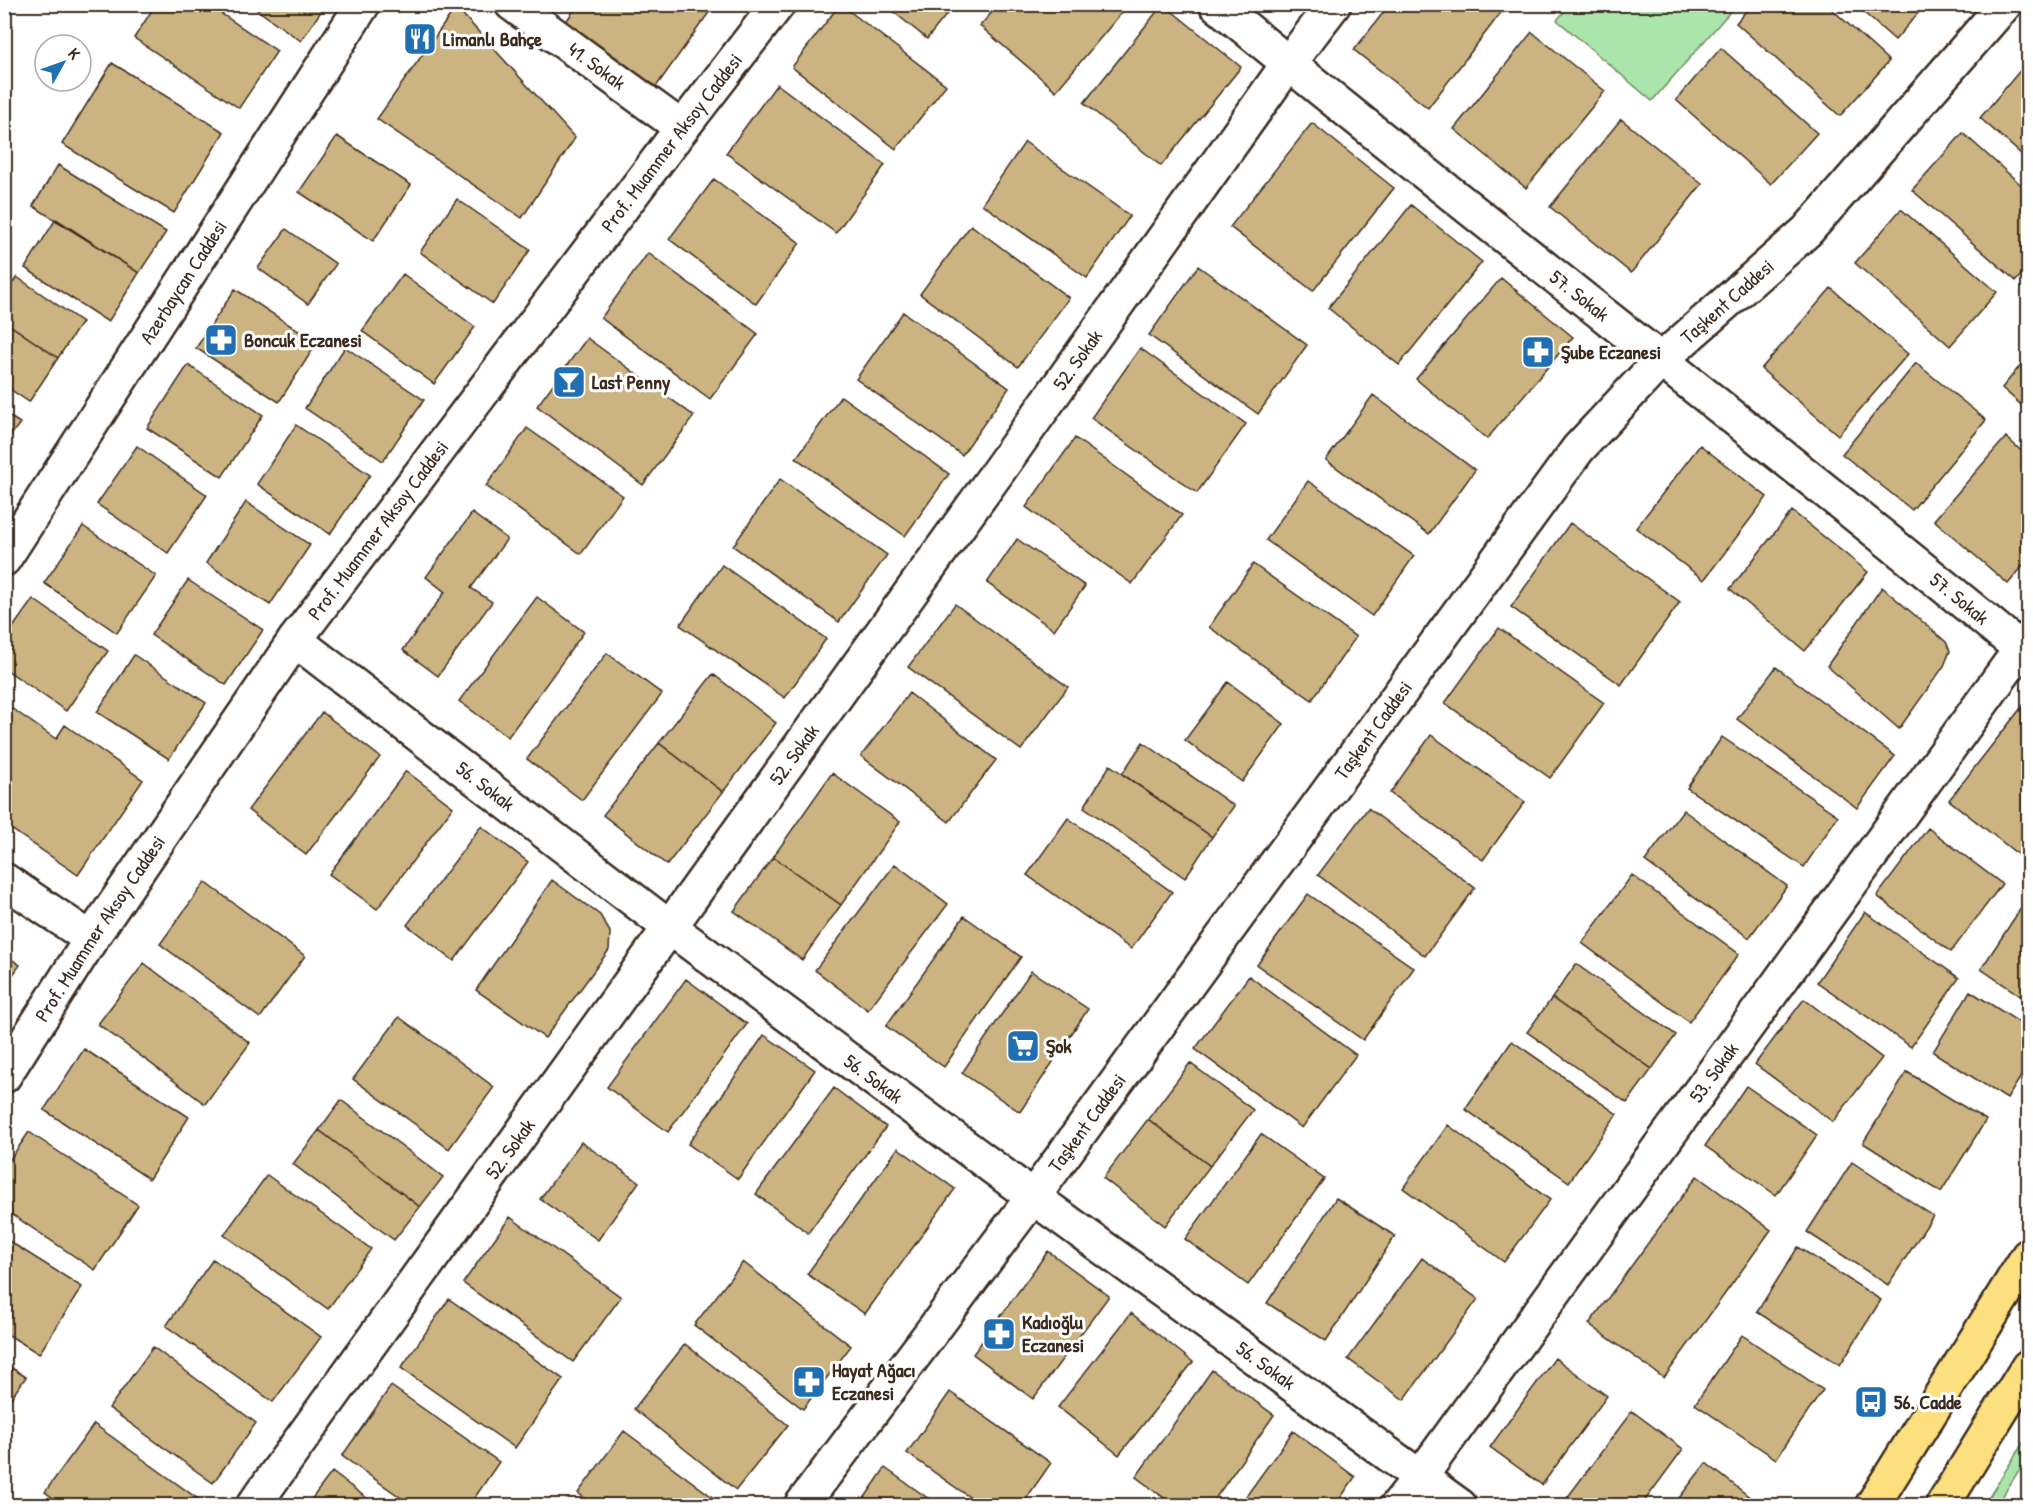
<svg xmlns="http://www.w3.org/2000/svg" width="2033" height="1510" viewBox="0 0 2033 1510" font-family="'Patrick Hand',sans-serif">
<rect width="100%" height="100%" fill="#fff"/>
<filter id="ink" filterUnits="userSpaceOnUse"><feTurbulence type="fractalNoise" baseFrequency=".0167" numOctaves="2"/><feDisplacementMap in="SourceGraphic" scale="12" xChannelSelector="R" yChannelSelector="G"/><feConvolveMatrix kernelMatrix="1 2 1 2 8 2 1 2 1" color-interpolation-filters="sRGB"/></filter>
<g filter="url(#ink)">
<!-- green -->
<path fill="#aae5ab" stroke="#728864" stroke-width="1.5" d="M1571,4H1736V5L1652,101L1557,20Z
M2028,1435V1456L1997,1505H1984Z"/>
<!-- building -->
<path fill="#cbb382" stroke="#3b2a1e" stroke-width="1.5" d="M156,4H207L277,51L239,108L134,38Z
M249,4H326L301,41Z
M578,4H715L653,91L563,26Z
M840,4L946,85L896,149L792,67Z
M884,4H955L927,39Z
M999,4H1129L1056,91L980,26Z
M1163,4L1241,67L1161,166L1084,103Z
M1390,4H1504L1506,6L1428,108L1354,50Z
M1752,4H1826L1889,61L1840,116L1736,23Z
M1854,4H1926L1895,40Z
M456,7L575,138L522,218L377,119Z
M1532,32L1605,91L1526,188L1454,129Z
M1721,48L1817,133L1771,184L1676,100Z
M2028,61V160L1980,118Z
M112,63L224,132L174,213L62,144Z
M777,84L885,165L836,233L726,153Z
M1621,119L1702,184L1631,273L1550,207Z
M1312,123L1394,188L1313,291L1230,227Z
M1963,133L2028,191V267L2016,281L1912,190Z
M337,136L411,185L373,241L299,192Z
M1025,142L1130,216L1087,278L982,204Z
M58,165L166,232L139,273L33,206Z
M714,179L800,243L756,304L669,239Z
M457,199L530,250L493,304L420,252Z
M1411,205L1482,262L1399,365L1328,308Z
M1901,209L1997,292L1950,346L1855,263Z
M56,219L139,273L108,322L25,268Z
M971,225L1069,298L1018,367L920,294Z
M286,229L336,264L308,304L258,268Z
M648,253L758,334L710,399L601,318Z
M1198,266L1307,345L1258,414L1149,335Z
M403,274L475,327L434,384L362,331Z
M17,277L82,322L58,358L4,321V295Z
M1501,278L1573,337L1487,439L1416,379Z
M1831,288L1908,354L1838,435L1761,369Z
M235,289L317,343L279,402L196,348Z
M903,312L1009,388L962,455L856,379Z
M4,321L58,358L29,402L4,385Z
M587,338L694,416L643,485L537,406Z
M345,347L424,400L383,461L305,408Z
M1140,348L1246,424L1197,493L1091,418Z
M2028,356V411L2002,388Z
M1916,363L1986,420L1912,510L1842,454Z
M188,365L263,415L222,477L147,428Z
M1373,395L1475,470L1429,534L1326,460Z
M841,396L949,474L905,536L796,458Z
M4,413L20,423L4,445Z
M296,425L370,475L330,534L257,484Z
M527,428L623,496L581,554L486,486Z
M2006,437L2028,457V560L2008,584L1934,520Z
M1075,438L1182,515L1132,584L1026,507Z
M1700,445L1767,497L1704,580L1636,528Z
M137,446L207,495L168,553L97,504Z
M780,479L887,555L839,622L733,546Z
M1308,481L1414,556L1372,616L1266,540Z
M246,502L310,545L270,605L206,563Z
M1792,511L1868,572L1805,651L1730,589Z
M472,513L507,539L471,588L492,602L438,676L403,650L445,592L426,577Z
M1570,523L1680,602L1621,685L1511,607Z
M83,526L156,576L117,633L44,583Z
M1017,539L1085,586L1054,630L987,583Z
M1253,564L1356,637L1312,700L1209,627Z
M722,565L826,639L785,698L680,625Z
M188,580L263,630L226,685L151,635Z
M1882,587L1946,642L1950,651L1944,666L1899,729L1827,666Z
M537,597L584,632L508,737L459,701Z
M33,599L108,651L66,711L4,668V640Z
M955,604L1068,687L1021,750L908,667Z
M1499,628L1604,703L1550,778L1445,703Z
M607,653L662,694L582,800L527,759Z
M134,655L206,703L169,759L97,712Z
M1776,667L1895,756L1857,808L1737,719Z
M713,674L776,723L723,792L659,743Z
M1228,682L1284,724L1242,782L1185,740Z
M909,693L996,760L949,822L861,756Z
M4,703L56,739L65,725L143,780L78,875L4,824Z
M2025,703L2028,706V846L2020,856L1949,800Z
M322,712L380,757L306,855L248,810Z
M1431,735L1525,802L1483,860L1390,793Z
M1722,737L1838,816L1804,867L1687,788Z
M1143,742L1234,806L1212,837L1122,774Z
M659,743L723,792L667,865L603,815Z
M1110,765L1212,837L1185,878L1084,807Z
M406,771L453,807L377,909L329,874Z
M832,773L900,822L841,905L773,857Z
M1368,808L1475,888L1425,956L1318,875Z
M1683,810L1787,886L1749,938L1645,861Z
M1068,818L1172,892L1131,949L1027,875Z
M481,826L528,862L454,961L407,925Z
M1928,828L2002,884L1951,952L1877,896Z
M773,857L841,905L802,960L734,911Z
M895,864L948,904L868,1010L815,970Z
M1632,875L1739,954L1689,1022L1582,943Z
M552,880L600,915L610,932L609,950L545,1038L476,990Z
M205,882L305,956L260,1018L160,944Z
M1308,894L1414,968L1363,1040L1257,965Z
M2027,899L2028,900V1001L1981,969Z
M1865,912L1959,978L1911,1047L1817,982Z
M964,916L1021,957L944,1067L886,1026Z
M4,954L20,965L4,987Z
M144,963L250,1043L205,1104L98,1024Z
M1576,964L1676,1035L1652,1069L1552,998Z
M1031,971L1088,1009L1020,1112L962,1073Z
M1249,976L1356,1055L1302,1128L1195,1049Z
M686,979L747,1024L668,1132L607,1087Z
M1970,991L2028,1028V1065L2007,1099L1933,1052Z
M1552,998L1652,1069L1627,1103L1527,1032Z
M1804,999L1882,1058L1833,1122L1755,1064Z
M399,1017L494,1087L449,1149L353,1079Z
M764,1035L815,1070L738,1179L688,1144Z
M1512,1041L1617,1114L1569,1182L1465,1109Z
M84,1049L189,1117L149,1179L44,1110Z
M1190,1063L1253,1110L1210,1166L1148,1119Z
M1907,1072L1986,1120L1941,1192L1863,1143Z
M1746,1086L1817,1135L1776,1195L1705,1146Z
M834,1088L886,1127L808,1233L756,1194Z
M341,1100L443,1177L420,1207L319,1130Z
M1148,1119L1210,1166L1165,1226L1103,1178Z
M1448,1125L1550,1200L1504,1262L1403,1188Z
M319,1130L420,1207L394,1240L293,1164Z
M29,1132L138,1205L95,1270L4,1209V1168Z
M1261,1134L1324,1179L1248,1285L1185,1239Z
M581,1142L639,1182L598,1240L540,1199Z
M898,1148L955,1189L865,1314L807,1274Z
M1852,1162L1933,1216L1888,1285L1807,1232Z
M267,1175L371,1249L328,1309L224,1235Z
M1697,1176L1771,1230L1664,1378L1589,1324Z
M1336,1198L1395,1236L1326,1341L1267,1303Z
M510,1217L621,1297L573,1362L463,1283Z
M4,1238L82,1287L39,1354L4,1332Z
M1798,1247L1881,1300L1840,1365L1757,1312Z
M1048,1251L1109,1296L1033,1399L973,1354Z
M1422,1258L1478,1299L1404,1400L1348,1359Z
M213,1259L321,1337L273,1402L166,1326Z
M743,1262L851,1346L803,1409L694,1325Z
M449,1299L563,1379L515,1448L401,1368Z
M1131,1313L1193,1362L1119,1455L1058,1407Z
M1742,1335L1823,1390L1776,1459L1695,1404Z
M685,1344L788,1425L736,1490L634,1409Z
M153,1347L256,1423L213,1483L109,1408Z
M1555,1358L1607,1396L1542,1485L1490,1447Z
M4,1363L26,1377L4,1408Z
M1212,1370L1274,1415L1210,1506H1175L1136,1477Z
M391,1386L499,1462L469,1506H413L342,1456Z
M950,1392L1051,1463L1021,1506H982L907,1453Z
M1632,1411L1683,1449L1641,1506H1561Z
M94,1424L198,1499L194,1506H64L45,1492Z
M624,1431L723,1505V1506H595L578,1493Z
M1293,1431L1355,1477L1335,1506H1239Z
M1706,1463L1756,1502L1754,1506H1673Z
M885,1468L939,1506H859Z
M332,1472L377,1506H317L310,1501Z"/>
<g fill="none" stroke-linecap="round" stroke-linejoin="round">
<defs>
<g id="minor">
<path id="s1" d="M512,4L682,128"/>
<path id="s2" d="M1216,4C1484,225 1761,434 2028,655"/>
<path id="s3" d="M4,559L363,4"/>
<path id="s4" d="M295,640L669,927L1033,1197L1460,1506"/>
<path d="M4,880L91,939"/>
<path id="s5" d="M4,1076L91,939L295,640L682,128L778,4"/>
<path id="s6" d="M253,1506L999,470L1288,64L1334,4"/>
<path id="s7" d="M801,1506L1033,1197L1578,449L1662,359L1807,231L2005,4"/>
<path id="s8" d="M1397,1506L1421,1476L2028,639"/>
</g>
<path id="major" d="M1872,1506L2028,1256
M1942,1506L2028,1367"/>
</defs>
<!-- minor casing -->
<use href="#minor" stroke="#3b2a1e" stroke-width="38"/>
<!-- major casing -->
<use href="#major" stroke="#3b2a1e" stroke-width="38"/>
<!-- minor -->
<use href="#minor" stroke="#fff" stroke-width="33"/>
<!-- major -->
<use href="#major" stroke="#fce080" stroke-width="33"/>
</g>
</g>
<!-- icons -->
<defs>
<symbol id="restaurant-square" viewBox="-11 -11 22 22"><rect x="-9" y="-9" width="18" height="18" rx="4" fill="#1f6fb2" stroke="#fff"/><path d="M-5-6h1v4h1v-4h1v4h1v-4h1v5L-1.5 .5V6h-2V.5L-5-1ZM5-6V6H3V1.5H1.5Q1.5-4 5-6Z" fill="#fff"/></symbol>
<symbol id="pharmacy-square" viewBox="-11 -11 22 22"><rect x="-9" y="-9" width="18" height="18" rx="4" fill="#1f6fb2" stroke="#fff"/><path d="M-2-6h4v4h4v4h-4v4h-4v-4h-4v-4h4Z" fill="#fff"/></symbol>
<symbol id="bar-square" viewBox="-11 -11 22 22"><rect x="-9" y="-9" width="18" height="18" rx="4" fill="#1f6fb2" stroke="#fff"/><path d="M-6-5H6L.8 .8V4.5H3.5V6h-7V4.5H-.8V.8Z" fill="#fff"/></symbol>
<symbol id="supermarket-square" viewBox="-11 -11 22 22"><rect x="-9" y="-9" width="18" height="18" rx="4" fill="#1f6fb2" stroke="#fff"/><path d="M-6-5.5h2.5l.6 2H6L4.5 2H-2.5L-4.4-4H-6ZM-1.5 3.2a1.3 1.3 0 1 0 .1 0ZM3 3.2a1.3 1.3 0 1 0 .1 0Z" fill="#fff"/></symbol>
<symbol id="bus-square" viewBox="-11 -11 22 22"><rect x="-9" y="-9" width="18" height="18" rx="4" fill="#1f6fb2" stroke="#fff"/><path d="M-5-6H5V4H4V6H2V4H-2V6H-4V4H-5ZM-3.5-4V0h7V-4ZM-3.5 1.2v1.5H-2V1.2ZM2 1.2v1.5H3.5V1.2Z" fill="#fff"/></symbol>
</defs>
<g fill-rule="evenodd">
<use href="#restaurant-square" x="401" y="20" width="38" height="38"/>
<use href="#pharmacy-square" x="202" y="321" width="38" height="38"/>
<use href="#pharmacy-square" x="1519" y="333" width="38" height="38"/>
<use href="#bar-square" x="550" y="363" width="38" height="38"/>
<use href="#supermarket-square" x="1004" y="1027" width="38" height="38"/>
<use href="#pharmacy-square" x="980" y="1315" width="38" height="38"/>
<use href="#pharmacy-square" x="790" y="1363" width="38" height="38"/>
<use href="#bus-square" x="1852" y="1383" width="38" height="38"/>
</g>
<g text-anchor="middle" stroke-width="6" stroke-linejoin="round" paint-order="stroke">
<!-- poi labels -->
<g font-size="20" font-weight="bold" fill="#3b2a1e" stroke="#fff" text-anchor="start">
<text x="443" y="46">Limanlı Bahçe</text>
<text x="244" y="347">Boncuk Eczanesi</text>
<text x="1561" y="359">Şube Eczanesi</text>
<text x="592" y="389">Last Penny</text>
<text x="1046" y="1053">Şok</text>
<text x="1022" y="1329">Kadıoğlu<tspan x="1022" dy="23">Eczanesi</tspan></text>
<text x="832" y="1377">Hayat Ağacı<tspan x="832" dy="23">Eczanesi</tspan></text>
<text x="1894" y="1409">56. Cadde</text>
</g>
<!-- street labels -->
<g font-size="20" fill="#3b2a1e" stroke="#fff">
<text dy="7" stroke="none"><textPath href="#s1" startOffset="105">41. Sokak</textPath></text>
<text dy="7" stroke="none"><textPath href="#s5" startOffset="1148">Prof. Muammer Aksoy Caddesi</textPath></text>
<text dy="7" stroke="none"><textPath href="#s3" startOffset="330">Azerbaycan Caddesi</textPath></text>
<text dy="7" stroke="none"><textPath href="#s2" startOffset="466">57. Sokak</textPath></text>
<text dy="7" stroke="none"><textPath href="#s7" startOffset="1522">Taşkent Caddesi</textPath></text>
<text dy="7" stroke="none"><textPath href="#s6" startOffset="1412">52. Sokak</textPath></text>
<text dy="7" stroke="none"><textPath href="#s5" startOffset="662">Prof. Muammer Aksoy Caddesi</textPath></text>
<text dy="7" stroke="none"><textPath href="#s2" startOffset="952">57. Sokak</textPath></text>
<text dy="7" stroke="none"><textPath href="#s7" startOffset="964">Taşkent Caddesi</textPath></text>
<text dy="7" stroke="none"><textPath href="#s6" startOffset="926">52. Sokak</textPath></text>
<text dy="7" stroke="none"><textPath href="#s4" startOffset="240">56. Sokak</textPath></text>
<text dy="7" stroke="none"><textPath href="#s5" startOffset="176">Prof. Muammer Aksoy Caddesi</textPath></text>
<text dy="7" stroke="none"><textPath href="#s8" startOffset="537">53. Sokak</textPath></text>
<text dy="7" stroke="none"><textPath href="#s4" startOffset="726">56. Sokak</textPath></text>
<text dy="7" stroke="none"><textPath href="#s7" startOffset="478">Taşkent Caddesi</textPath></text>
<text dy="7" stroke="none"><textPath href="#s6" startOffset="440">52. Sokak</textPath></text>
<text dy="7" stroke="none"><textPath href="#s4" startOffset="1212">56. Sokak</textPath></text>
</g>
</g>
<!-- margin -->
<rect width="2033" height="1510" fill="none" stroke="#fff" stroke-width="24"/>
<rect x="12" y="12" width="2009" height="1486" fill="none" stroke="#3b2a1e" stroke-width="2" filter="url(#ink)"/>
<!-- north arrow -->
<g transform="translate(63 63) rotate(50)"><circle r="28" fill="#ffffff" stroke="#b1aaa5" stroke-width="1.5"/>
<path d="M0-4.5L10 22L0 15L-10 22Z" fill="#1f6fb2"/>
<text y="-9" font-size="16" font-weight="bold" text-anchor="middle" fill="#3b2a1e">K</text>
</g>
</svg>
